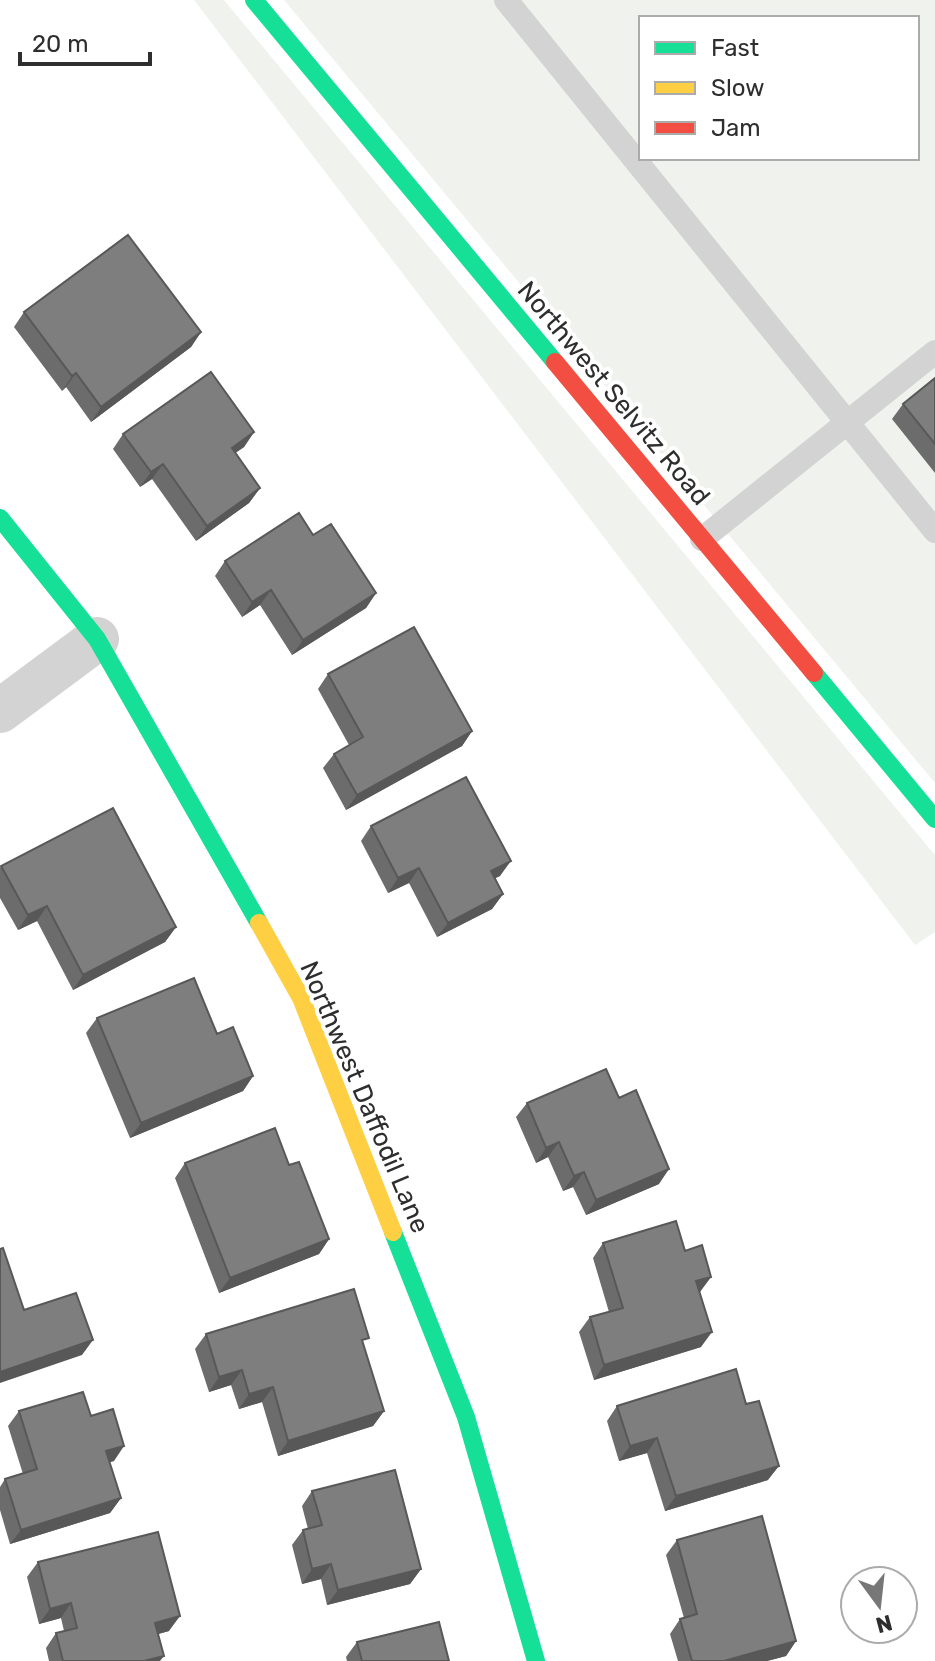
<svg xmlns="http://www.w3.org/2000/svg" width="935" height="1661" viewBox="0 0 935 1661" font-family="Rubik,sans-serif">
<rect width="100%" height="100%" fill="#fff"/>
<!-- green -->
<path fill="#f0f3ed" fill-rule="evenodd" d="M194,0H224L935,855V932L915,945Z
M284,0H935V783ZM641,18H917V158H641Z"/>
<g fill="none" stroke-linecap="round" stroke-linejoin="round">
<!-- lane -->
<path stroke="#d3d3d3" stroke-width="24" d="M506,0L935,531
M702,539L935,352"/>
<!-- street -->
<path stroke="#d3d3d3" stroke-width="44" d="M0,711L97,639"/>
<!-- fast -->
<path stroke="#16e098" stroke-width="18" d="M254,0L555,362
M0,518L97,639L259,923
M814,673L935,819
M393,1232L466,1417L536,1661"/>
<!-- slow -->
<path stroke="#ffcf43" stroke-width="18" d="M259,923L301,998L393,1232"/>
<!-- jam -->
<path stroke="#f24e42" stroke-width="18" d="M555,362L814,673"/>
</g>
<!-- wall -->
<path fill="#6c6c6c" d="M24,312L201,332L191,347L91,422L66,387L62,391L14,327Z
M935,378V473L892,419L903,404Z
M254,432L244,447L235,453L260,488L249,503L196,541L152,479L140,487L113,449L123,434Z
M313,535L376,593L366,608L292,655L260,605L242,617L215,576L225,561Z
M328,674L472,731L462,746L346,810L323,768L334,754L349,745L318,689Z
M371,826L500,876L495,878L503,894L492,909L437,937L409,883L388,893L361,841Z
M1,866L176,927L165,942L73,990L37,921L18,930L0,898V868Z
M97,1018L217,1034L253,1076L243,1091L130,1138L86,1033Z
M527,1103L659,1184L586,1215L573,1187L563,1191L548,1157L536,1163L516,1117Z
M185,1163L289,1165L329,1239L319,1254L219,1293L175,1178Z
M603,1243L685,1251L711,1277L699,1292L701,1347L594,1380L579,1332L590,1317L609,1312L593,1258Z
M206,1334L364,1346L384,1411L373,1426L278,1456L262,1402L239,1409L231,1385L209,1392L195,1349Z
M617,1406L768,1480L665,1511L647,1453L619,1461L607,1421Z
M19,1411L114,1461L109,1462L121,1498L110,1513L10,1544L0,1510V1487L5,1479L23,1474L8,1426Z
M312,1491L421,1569L410,1584L327,1605L321,1579L302,1584L292,1545L303,1530L308,1529L302,1506Z
M677,1540L796,1641L786,1656L767,1661H678L670,1634L680,1619L684,1618L666,1555Z
M38,1562L169,1631L158,1634L160,1661H49L46,1648L56,1633L64,1631L61,1618L39,1624L27,1577Z
M357,1642L449,1661H347L346,1657Z"/>
<!-- shaded-wall -->
<path fill="#585858" d="M201,332L191,347L91,422L101,407Z
M76,373L66,387L62,391L72,376Z
M254,432L244,447L221,463L232,448Z
M163,464L152,479L140,487L151,472Z
M260,488L249,503L196,541L207,526Z
M271,590L260,605L242,617L252,602Z
M376,593L366,608L292,655L303,640Z
M472,731L462,746L346,810L357,795Z
M511,861L500,876L481,885L491,871Z
M419,868L409,883L388,893L398,878Z
M503,894L492,909L437,937L448,923Z
M47,906L37,921L18,930L28,915Z
M176,927L165,942L73,990L83,975Z
M253,1076L243,1091L130,1138L141,1123Z
M559,1142L548,1157L536,1163L546,1148Z
M669,1169L659,1184L586,1215L596,1200Z
M584,1172L573,1187L563,1191L574,1176Z
M329,1239L319,1254L219,1293L230,1278Z
M711,1277L700,1292L686,1296L696,1281Z
M712,1332L701,1347L594,1380L604,1365Z
M93,1340L82,1355L0,1383V1372Z
M242,1370L231,1385L209,1392L219,1377Z
M273,1387L262,1402L239,1409L249,1394Z
M384,1411L373,1426L278,1456L288,1441Z
M657,1438L647,1453L619,1461L630,1446Z
M124,1446L114,1461L96,1466L106,1451Z
M779,1466L768,1480L665,1511L676,1496Z
M121,1498L110,1513L10,1544L21,1530Z
M331,1564L321,1579L302,1584L312,1569Z
M421,1569L410,1584L327,1605L338,1590Z
M71,1603L61,1618L39,1624L50,1609Z
M180,1616L169,1631L144,1638L155,1623Z
M796,1641L786,1656L767,1661H724Z
M164,1656L160,1661H144Z"/>
<!-- building -->
<path fill="#7e7e7e" stroke="#585858" stroke-width="2" d="M128,235L201,332L101,407L76,373L72,376L24,312Z
M211,372L254,432L232,448L260,488L207,526L163,464L151,472L123,434Z
M935,378V444L903,404Z
M299,513L313,535L331,524L376,593L303,640L271,590L252,602L225,561Z
M414,627L472,731L357,795L334,754L363,737L328,674Z
M466,777L511,861L491,871L503,894L448,923L419,868L398,878L371,826Z
M113,808L176,927L83,975L47,906L28,915L1,866Z
M194,978L217,1034L233,1027L253,1076L141,1123L97,1018Z
M606,1069L619,1098L636,1090L669,1169L596,1200L584,1172L574,1176L559,1142L546,1148L527,1103Z
M275,1128L289,1165L299,1162L329,1239L230,1278L185,1163Z
M676,1221L685,1251L702,1245L711,1277L696,1281L712,1332L604,1365L590,1317L623,1308L603,1243Z
M3,1248L24,1310L76,1293L93,1340L0,1372V1249Z
M354,1289L369,1338L362,1340L384,1411L288,1441L273,1387L249,1394L242,1370L219,1377L206,1334Z
M736,1369L746,1404L759,1401L779,1466L676,1496L657,1438L630,1446L617,1406Z
M83,1392L91,1416L113,1409L124,1446L106,1451L121,1498L21,1530L5,1479L37,1469L19,1411Z
M395,1470L421,1569L338,1590L331,1564L312,1569L303,1530L322,1525L312,1491Z
M762,1516L796,1641L724,1661H692L680,1619L697,1614L677,1540Z
M158,1532L180,1616L155,1623L164,1656L144,1661H63L56,1633L77,1628L71,1603L50,1609L38,1562Z
M439,1622L449,1661H362L357,1642Z"/>
<g text-anchor="middle" stroke-width="8" stroke-linejoin="round" paint-order="stroke">
<!-- street labels -->
<g font-size="26" fill="#2e2e2e" stroke="#fff">
<text transform="translate(614 393) rotate(50)" y="9">Northwest Selvitz Road</text>
<text transform="translate(365 1097) rotate(67)" y="9">Northwest Daffodil Lane</text>
</g>
</g>
<!-- legend -->
<rect x="639" y="16" width="280" height="144" fill="#ffffff" stroke="#ababab" stroke-width="2"/>
<rect x="655" y="42" width="40" height="12" fill="#16e098" stroke="#ababab" stroke-width="2"/>
<text x="711" y="56" font-size="24" fill="#2e2e2e">Fast</text>
<rect x="655" y="82" width="40" height="12" fill="#ffcf43" stroke="#ababab" stroke-width="2"/>
<text x="711" y="96" font-size="24" fill="#2e2e2e">Slow</text>
<rect x="655" y="122" width="40" height="12" fill="#f24e42" stroke="#ababab" stroke-width="2"/>
<text x="711" y="136" font-size="24" fill="#2e2e2e">Jam</text>
<!-- north arrow -->
<g transform="translate(879 1605) rotate(165)"><circle r="38" fill="#ffffff" stroke="#ababab" stroke-width="2"/>
<path d="M0-6L14 30L0 20L-14 30Z" fill="#777777"/>
<text y="-12" font-size="22" font-weight="bold" text-anchor="middle" fill="#2e2e2e">N</text>
</g>
<!-- scale -->
<path d="M20 52v12h130v-12" fill="none" stroke="#2e2e2e" stroke-width="4"/>
<text x="32" y="52" font-size="24" fill="#2e2e2e" stroke="#ffffff" stroke-width="6" paint-order="stroke">20 m</text>
</svg>
